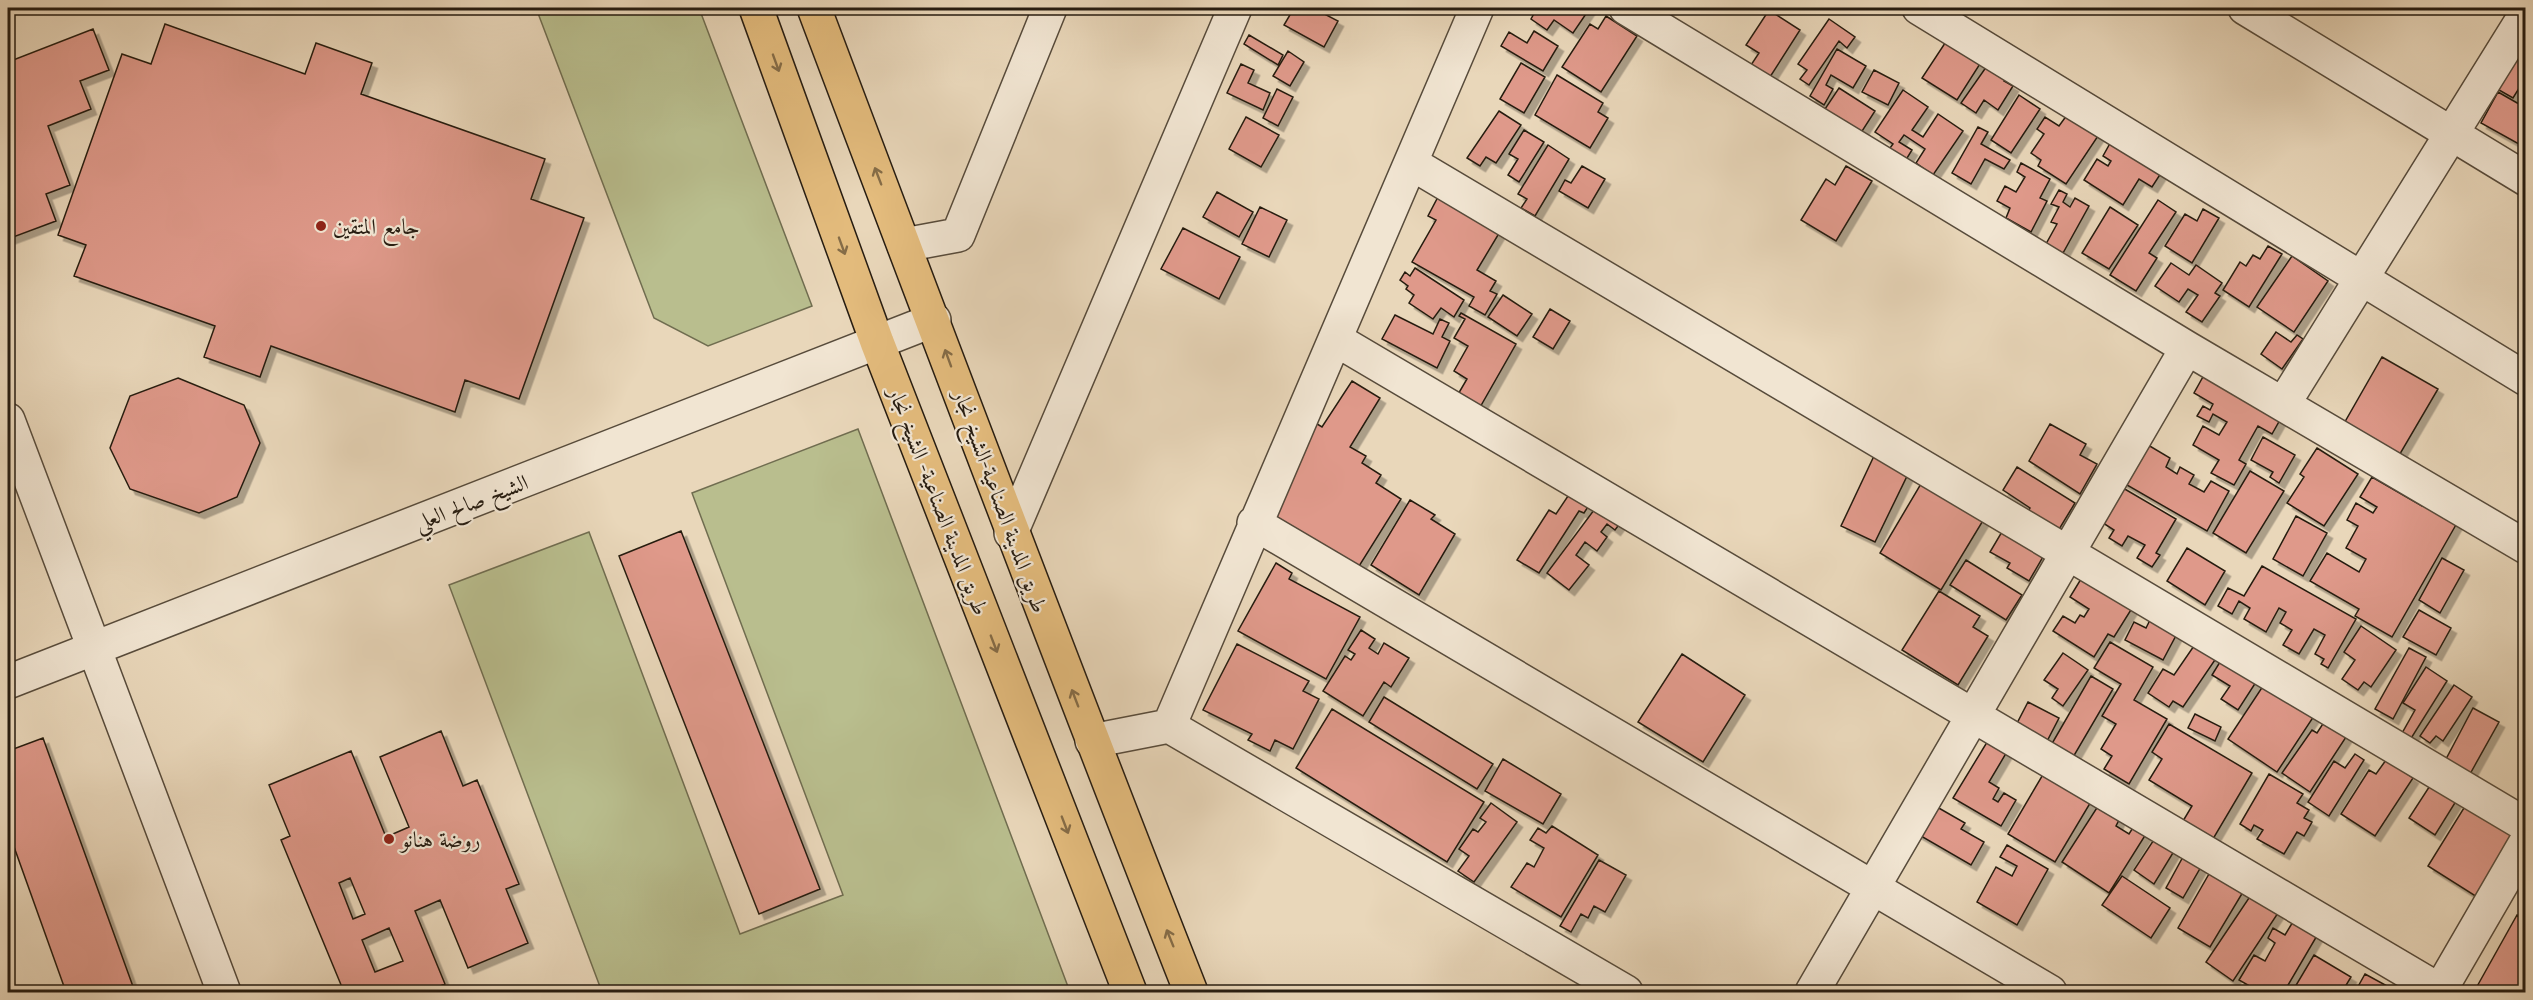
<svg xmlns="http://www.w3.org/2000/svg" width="2533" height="1000" viewBox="0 0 2533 1000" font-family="'Old Standard TT',Amiri,serif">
<defs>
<filter id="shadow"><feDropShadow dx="5.5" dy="5.5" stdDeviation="0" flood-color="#0004"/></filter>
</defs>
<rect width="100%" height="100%" fill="#e9d7ba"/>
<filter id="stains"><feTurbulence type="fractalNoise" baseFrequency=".00333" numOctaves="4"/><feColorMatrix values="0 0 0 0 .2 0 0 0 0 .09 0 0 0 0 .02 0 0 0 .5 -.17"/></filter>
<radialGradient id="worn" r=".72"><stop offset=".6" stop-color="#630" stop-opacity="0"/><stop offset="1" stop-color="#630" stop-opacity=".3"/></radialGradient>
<!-- green -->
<path fill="#b9be8e" stroke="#706d50" stroke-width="1.5" d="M536,8H699L812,306L708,346L654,318Z
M858,429L1070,992H602L449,585L589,532L740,934L843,895L692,493Z"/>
<!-- building -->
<path fill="#df998a" stroke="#261c11" stroke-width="1.5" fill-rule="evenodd" filter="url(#shadow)" d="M1294,8H1313L1338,21L1324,47L1284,25Z
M1532,8H1590L1573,33L1554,20L1547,30L1531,19L1536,10Z
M1769,10L1800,30L1770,77L1751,65L1759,53L1746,45Z
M1606,16L1637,36L1601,92L1562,67L1590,24L1598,29Z
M1829,19L1855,37L1847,48L1839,41L1809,85L1800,79L1807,70L1798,64Z
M165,24L305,74L316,43L372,63L361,94L545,159L531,199L584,218L519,399L465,380L455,412L271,346L260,377L204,357L215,326L74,276L86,245L58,235L122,54L151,64Z
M93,29L109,70L80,81L91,109L48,126L70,185L46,194L56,221L8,239V62Z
M1534,31L1558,46L1543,71L1501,46L1509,32L1527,43Z
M1951,34L1985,56L1957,100L1922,78Z
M1249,35L1283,55L1278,65L1244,44Z
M1837,49L1866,66L1853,88L1831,75L1826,85L1833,89L1824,105L1810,96Z
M1288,51L1304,62L1290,86L1273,76Z
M2511,56L2526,65V77L2513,98L2492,86Z
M1521,63L1545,77L1524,113L1500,99Z
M1989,63L2008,75L2004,81L2013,86L1998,110L1984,100L1976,113L1961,103Z
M1241,64L1254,70L1248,83L1270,93L1263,110L1227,93Z
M1874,70L1899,83L1888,105L1862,92Z
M1557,75L1603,103L1598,112L1608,118L1590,148L1535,115Z
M1839,88L1875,111L1857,139L1821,115Z
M1277,89L1293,97L1278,126L1263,118Z
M1903,90L1928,107L1912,130L1923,137L1938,114L1963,131L1933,175L1916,163L1925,149L1904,135L1899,142L1912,150L1904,163L1887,152L1893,144L1875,132Z
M2498,92L2526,108V148L2481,123Z
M2019,95L2040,109L2011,153L1991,140Z
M1499,111L1521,125L1496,163L1486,157L1480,166L1467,158Z
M2067,115L2098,136L2066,184L2038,166L2041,160L2031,153L2044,134L2037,129L2045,117L2059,126Z
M1246,117L1279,135L1261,167L1229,149Z
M1978,127L1988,132L1981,144L2010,160L2004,169L1985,159L1971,184L1952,173Z
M1524,130L1544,142L1519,182L1508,175L1518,159L1509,154Z
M2113,138L2163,170L2152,187L2139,179L2123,205L2084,180L2097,159L2108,166L2111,161L2103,156Z
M1548,145L1569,159L1535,216L1521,208L1527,199L1518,194Z
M2021,163L2050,179L2040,198L2047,201L2031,232L2006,218L2010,208L1997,201L2005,186L2016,192L2025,177L2017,172Z
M1582,166L1605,179L1588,208L1559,191L1565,180L1571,183Z
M1846,166L1872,181L1836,241L1801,220L1826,179L1835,185Z
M2059,190L2067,194L2063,202L2070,207L2075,198L2089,206L2063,253L2046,244L2057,224L2051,222L2059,207L2051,204Z
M1217,192L1253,212L1239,237L1203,217Z
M1439,195L1501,230L1477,270L1496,281L1490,291L1497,294L1485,315L1469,306L1474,297L1412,262L1436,220L1428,216Z
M2158,200L2176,212L2149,253L2157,258L2136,291L2110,275Z
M1260,207L1287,220L1269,257L1242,244Z
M2110,207L2138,225L2109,269L2082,253Z
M2203,209L2219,218L2192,263L2165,246L2185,214L2197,221Z
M1183,228L1240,257L1219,299L1161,269Z
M2268,246L2282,254L2249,307L2223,290L2240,262L2246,266L2253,255L2260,259Z
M2292,256L2328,281L2294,332L2257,307Z
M2171,263L2189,275L2196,265L2222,283L2215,293L2220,296L2202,322L2186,312L2198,295L2188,289L2179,302L2155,286Z
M1415,268L1464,300L1454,317L1441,308L1433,319L1409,303L1414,295L1406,289L1408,286L1400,280L1405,272L1410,276Z
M1503,295L1532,314L1517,336L1488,317Z
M1550,309L1570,321L1553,349L1533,337Z
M1461,313L1516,344L1479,409L1457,396L1467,379L1454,371L1468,346L1454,338L1465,319L1459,316Z
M1395,315L1433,334L1440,319L1449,323L1442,337L1450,341L1437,368L1382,339Z
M2276,332L2291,342L2297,335L2303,339L2282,369L2261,354Z
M2382,357L2438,389L2397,459L2342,427Z
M2204,375L2281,418L2272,434L2258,426L2239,460L2246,464L2234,485L2211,473L2219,460L2193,445L2203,426L2219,435L2227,422L2213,414L2209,422L2197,416L2203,406L2210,410L2213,404L2194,393Z
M178,378L244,405L260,443L237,497L199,513L130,489L110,448L130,396Z
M1352,381L1380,398L1350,447L1366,456L1362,463L1381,475L1376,483L1401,499L1356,571L1267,517L1314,422L1322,427Z
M2050,424L2086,444L2080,455L2097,464L2080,494L2029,461Z
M2263,437L2295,455L2279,483L2270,477L2273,472L2251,460Z
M2143,442L2170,458L2166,467L2177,474L2180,467L2194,475L2189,484L2204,492L2211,481L2229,491L2207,531L2120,481Z
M2317,448L2358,474L2324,526L2287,503L2304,477L2300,474Z
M1874,456L1909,472L1875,542L1841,526Z
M2017,467L2075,503L2058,531L2028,512L2030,508L2003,490Z
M2250,471L2284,491L2246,553L2213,533Z
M1925,477L1987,514L1941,590L1880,553Z
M2372,477L2422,506L2426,499L2457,523L2392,637L2355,616L2359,609L2310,581L2327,553L2359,572L2366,559L2346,548L2358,526L2347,520L2356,503L2373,513L2377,507L2360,497Z
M2123,488L2176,519L2156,553L2160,555L2152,567L2137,558L2145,545L2128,536L2122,546L2109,538L2114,530L2103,523Z
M1572,490L1591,502L1584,513L1579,511L1539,573L1517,560L1549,510L1556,514Z
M1410,500L1435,515L1431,519L1455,534L1419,595L1371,565Z
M1594,510L1602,516L1605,510L1621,522L1615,530L1607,524L1601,532L1607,537L1597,551L1585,542L1576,555L1589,565L1569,590L1547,573Z
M2296,516L2327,533L2303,576L2273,559Z
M2003,530L2044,555L2029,581L2007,568L2010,563L1990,552Z
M681,531L820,889L759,914L619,556Z
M2187,548L2225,571L2205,605L2167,581Z
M2442,558L2464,570L2440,613L2419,600Z
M1966,560L2022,595L2006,620L1950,585Z
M1276,563L1292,573L1289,579L1360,617L1326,679L1238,631Z
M2262,566L2356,619L2328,668L2321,664L2324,659L2315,654L2325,635L2314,629L2299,654L2283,645L2292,630L2280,623L2286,612L2279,608L2266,632L2244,619L2250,608L2239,601L2232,614L2218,606L2228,588L2244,596Z
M2084,574L2134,605L2114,637L2108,634L2094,657L2053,631L2063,616L2075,623L2080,615L2084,617L2089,609L2070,597Z
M1939,591L1980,616L1973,627L1988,636L1958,685L1902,650Z
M2419,610L2451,628L2436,655L2403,637Z
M2153,614L2180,628L2163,660L2125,640L2134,622L2146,628Z
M2361,626L2396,650L2371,687L2364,682L2358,690L2342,679L2355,660L2344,652Z
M1361,630L1375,639L1369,648L1378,654L1384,643L1409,658L1391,687L1384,682L1363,716L1323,691L1345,656L1351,660L1355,654L1348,650Z
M2198,640L2219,654L2183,707L2173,701L2169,707L2148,693L2163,669L2174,675Z
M2110,642L2153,667L2134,700L2167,719L2129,784L2104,769L2112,756L2101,749L2116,724L2102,716L2121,684L2094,668Z
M1237,644L1309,681L1303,691L1319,699L1293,749L1275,740L1270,751L1248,740L1252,734L1203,710Z
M2409,648L2426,657L2393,719L2375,709Z
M2063,653L2088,670L2063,706L2052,698L2058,689L2044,680Z
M1682,654L1745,695L1703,762L1638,722Z
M2223,657L2258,679L2238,710L2221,699L2230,686L2212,675Z
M2426,667L2447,681L2410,740L2401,735L2415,710L2403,703Z
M2091,676L2113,689L2072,759L2050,747Z
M2265,683L2314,716L2277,772L2228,739Z
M2454,685L2472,697L2443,741L2436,736L2430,743L2420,736Z
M1384,697L1493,764L1477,789L1369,722Z
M2028,702L2059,718L2044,747L2013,731Z
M2473,708L2499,722L2470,774L2445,761Z
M1332,709L1484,802L1447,862L1296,768Z
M2195,714L2221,727L2215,741L2188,728Z
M2328,716L2350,731L2310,792L2282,773L2312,730L2317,733Z
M2169,724L2252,773L2213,839L2183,821L2192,806L2149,780L2162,759L2152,752Z
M441,731L463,786L477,780L519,884L506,889L528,943L468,968L440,900L415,911L445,984L425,992H344L281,840L290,836L269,785L351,751L386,837L409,827L380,757ZM350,878L365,914L353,919L339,883ZM389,928L403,961L375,972L362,940Z
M1992,734L2011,745L1989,782L1999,788L1993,799L1998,802L2004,793L2016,800L2001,826L1953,798Z
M43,738L135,992H66L8,830V751Z
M2355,754L2364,760L2329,816L2308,802L2334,761L2345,768Z
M1503,759L1561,794L1543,824L1485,791Z
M2386,760L2413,778L2375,836L2341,814L2369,770L2376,774Z
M2045,771L2092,800L2055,862L2008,834Z
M2269,774L2303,794L2297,803L2309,810L2304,818L2312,822L2304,836L2297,832L2284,854L2257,839L2263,830L2254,825L2251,831L2240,824Z
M2433,781L2458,798L2435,835L2409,818Z
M1491,803L1517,822L1474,882L1458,871L1469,856L1459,849L1473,829L1478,832L1486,822L1480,818Z
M1930,803L1965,823L1961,829L1984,842L1971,865L1914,832Z
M2100,803L2121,816L2116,826L2129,834L2134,826L2146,834L2109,893L2062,862Z
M2467,803L2516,834L2477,897L2428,866Z
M1552,826L1598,855L1561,917L1511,887L1527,863L1534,867L1544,848L1530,840L1538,828L1546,833Z
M2157,835L2176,848L2154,884L2134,870Z
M2007,845L2048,869L2017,925L1977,902L1996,867L2012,876L2017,866L2000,857Z
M2184,855L2202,865L2183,898L2166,888Z
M1599,860L1626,875L1605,912L1594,906L1588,918L1581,914L1571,932L1560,926Z
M2213,867L2246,887L2210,947L2178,928Z
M2122,876L2170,908L2151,938L2102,905Z
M2257,886L2284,904L2233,981L2206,962Z
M2517,915L2526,920V992H2480L2475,990Z
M2294,920L2318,934L2284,992H2260L2239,980L2254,955L2265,961L2275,943L2268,938L2273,928L2285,935Z
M2314,955L2351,977L2342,992H2292Z
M2365,974L2389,987L2386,992H2355Z"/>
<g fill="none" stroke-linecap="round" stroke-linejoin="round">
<defs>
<path id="street" d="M1626,8L2187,348L2526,547
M1919,8L2526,379
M2245,8L2526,179
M1411,163L2526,825
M904,245L958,235L1050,8
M1335,339L2442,992
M2284,403L2526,14
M8,420L224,992
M1254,523L2050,992
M1011,533L1235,8
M8,682L934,320
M1169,726L1477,8
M1092,741L1169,726L1626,992
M1812,992L2187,348
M2439,992L2526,842"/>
<path id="primary" d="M756,8L877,342L1130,992
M814,8C938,337 1062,665 1191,992"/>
</defs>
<!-- street casing -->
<use href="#street" stroke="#574b3b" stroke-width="36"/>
<!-- primary casing -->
<use href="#primary" stroke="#261c11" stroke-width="36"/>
<!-- street -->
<use href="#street" stroke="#f1e5d2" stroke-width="33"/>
<!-- primary -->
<use href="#primary" stroke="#e4bc7d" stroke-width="33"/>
</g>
<!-- one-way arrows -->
<defs><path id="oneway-shaft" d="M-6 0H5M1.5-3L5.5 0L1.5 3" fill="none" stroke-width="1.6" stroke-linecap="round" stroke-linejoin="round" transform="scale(1.5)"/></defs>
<g stroke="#856c47">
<use href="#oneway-shaft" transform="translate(776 63) rotate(70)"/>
<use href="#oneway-shaft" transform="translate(878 176) rotate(-111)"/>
<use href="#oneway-shaft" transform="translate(842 246) rotate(70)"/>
<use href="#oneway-shaft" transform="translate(948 358) rotate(-110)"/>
<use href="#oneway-shaft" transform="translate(994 644) rotate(69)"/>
<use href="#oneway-shaft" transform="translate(1075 698) rotate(-111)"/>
<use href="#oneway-shaft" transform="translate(1065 825) rotate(69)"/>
<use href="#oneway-shaft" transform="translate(1170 938) rotate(-112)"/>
</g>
<!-- markers -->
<g fill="#8f2418" stroke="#f1e5d2" stroke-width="2">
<circle cx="321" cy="226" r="6"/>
<circle cx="389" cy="839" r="6"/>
</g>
<g text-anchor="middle" stroke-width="4.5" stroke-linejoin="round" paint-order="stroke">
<!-- poi labels -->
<g font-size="22" fill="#261c11" stroke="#f1e5d2" text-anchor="start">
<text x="333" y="234">جامع المتقين</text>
<text x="401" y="847">روضة هنانو</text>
</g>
<!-- street labels -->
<g font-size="22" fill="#261c11" stroke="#f1e5d2">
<text transform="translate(939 501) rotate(69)" y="8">طريق المدينة الصناعية- الشيخ نجار</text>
<text transform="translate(1001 501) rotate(70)" y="8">طريق المدينة الصناعية-الشيخ نجار</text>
<text transform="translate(471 502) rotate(-21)" y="8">الشيخ صالح العلي</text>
</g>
</g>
<!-- margin -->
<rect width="2533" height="1000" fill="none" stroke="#e9d7ba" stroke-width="30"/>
<rect x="9" y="9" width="2515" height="982" fill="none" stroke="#261c11" stroke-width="3"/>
<rect x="15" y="15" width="2503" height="970" fill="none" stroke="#261c11" stroke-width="1.5"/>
<rect width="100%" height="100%" filter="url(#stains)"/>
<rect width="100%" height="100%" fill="url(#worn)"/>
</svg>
